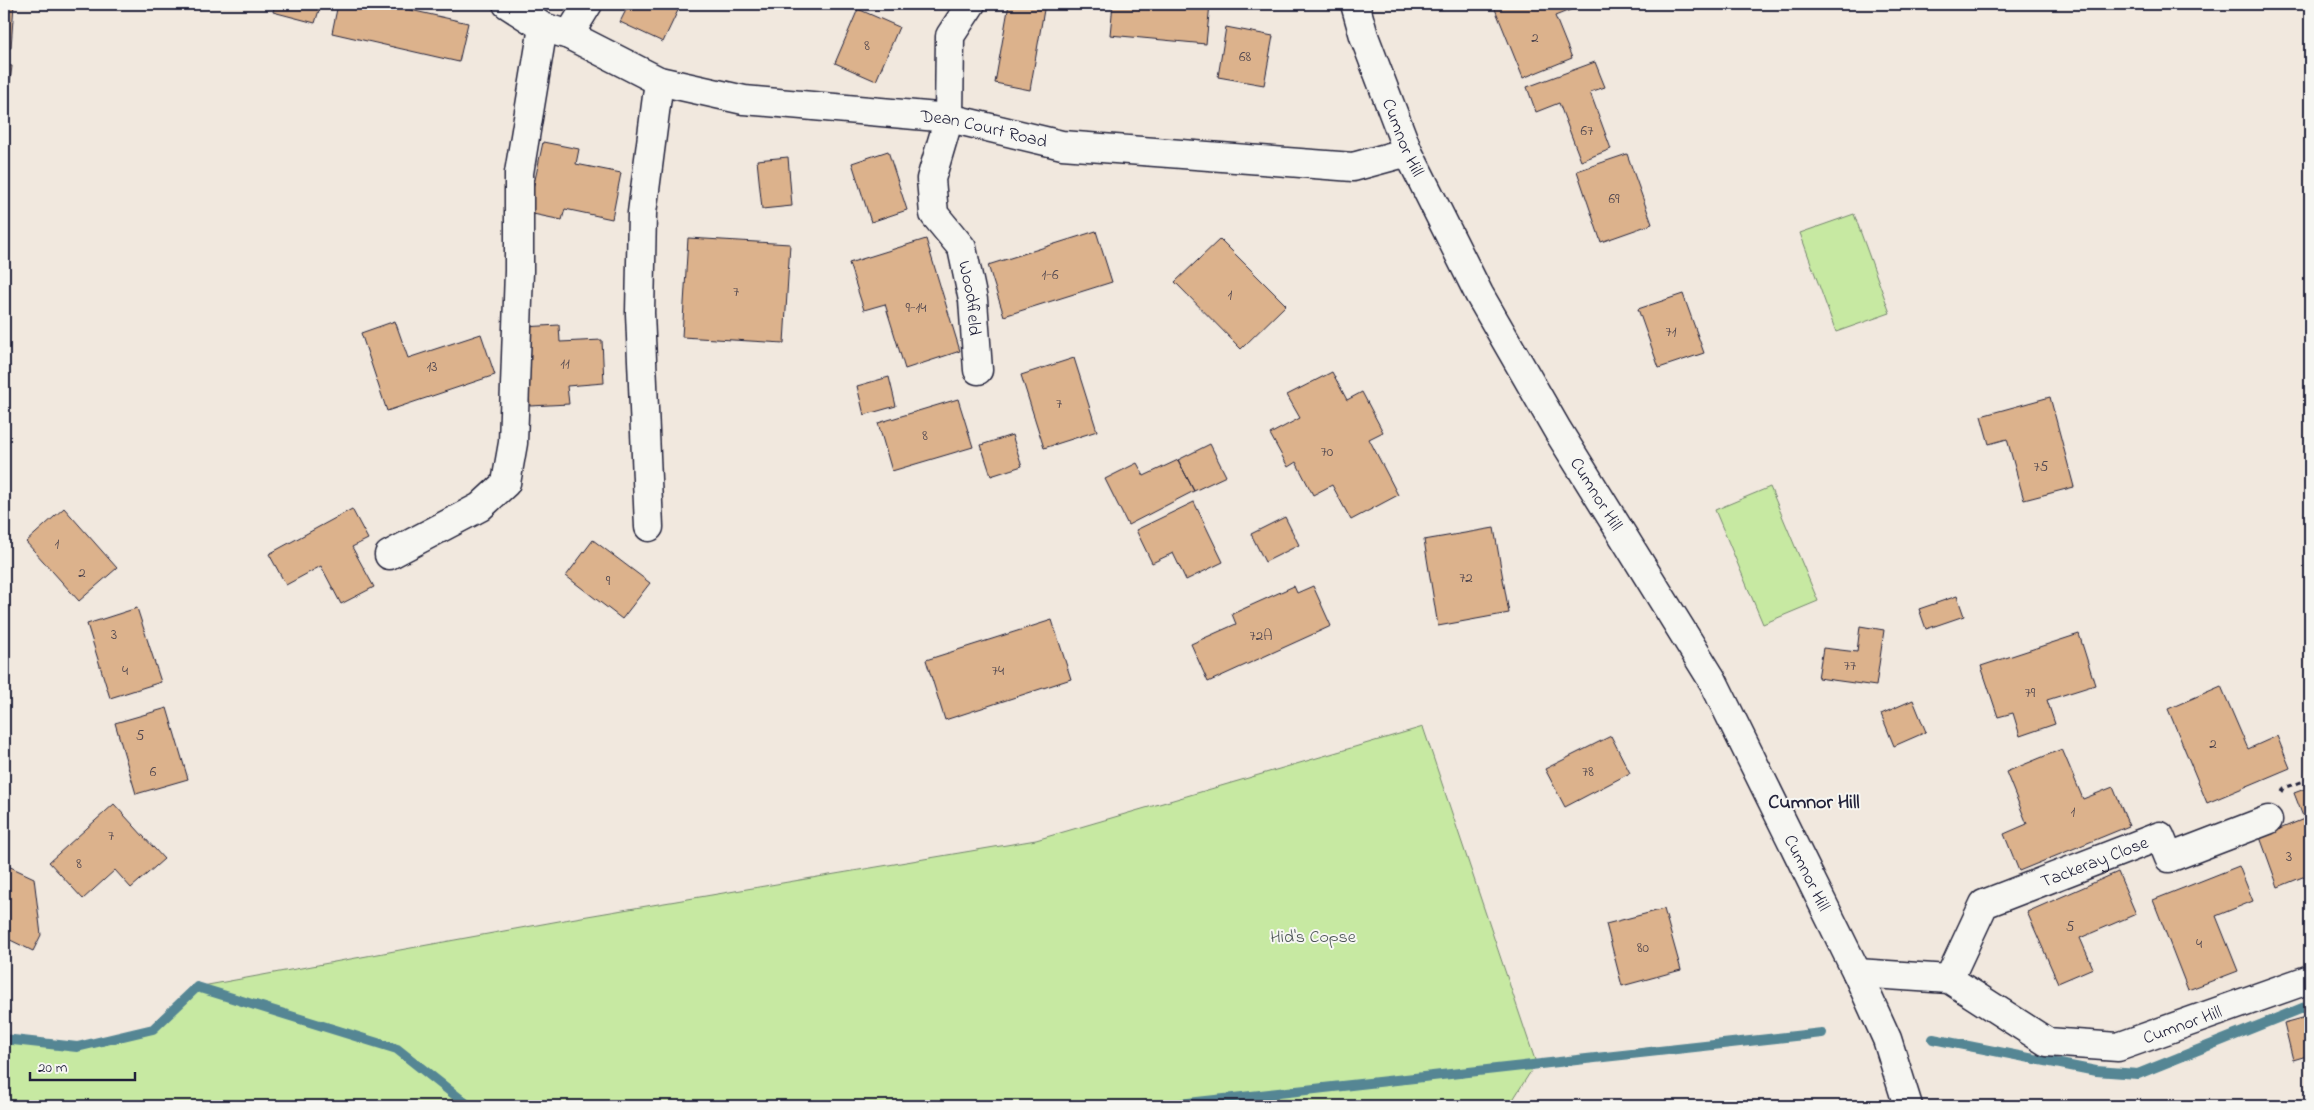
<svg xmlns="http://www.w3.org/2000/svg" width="2314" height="1110" viewBox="0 0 2314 1110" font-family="'Indie Flower',sans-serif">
<rect width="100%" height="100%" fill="#f1e8de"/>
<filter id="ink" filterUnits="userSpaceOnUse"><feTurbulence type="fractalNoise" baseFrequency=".02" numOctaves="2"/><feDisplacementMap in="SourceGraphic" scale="10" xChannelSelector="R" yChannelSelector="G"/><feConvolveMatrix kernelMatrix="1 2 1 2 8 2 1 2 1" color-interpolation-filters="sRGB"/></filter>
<g filter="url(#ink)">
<!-- green -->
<path fill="#c7e9a2" stroke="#74866e" d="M1854,214L1890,313L1836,332L1800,233Z
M1770,487L1818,601L1763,624L1715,510Z
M1423,727L1536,1063L1509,1106H4V1039L77,1047L153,1029L197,987L570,919L1036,840Z"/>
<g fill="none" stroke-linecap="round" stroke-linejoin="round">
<!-- stream -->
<path stroke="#558694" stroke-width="10" d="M4,1039L77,1047L153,1029L197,987L397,1049L469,1106
M1933,1039L2096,1071L2138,1074L2310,1005
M1161,1106L1822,1033"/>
</g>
<!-- building -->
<path fill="#dcb28c" stroke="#22223b" d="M4,4H14L11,48H4Z
M275,4H321L315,23L273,12Z
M338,4H384L468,23L459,62L332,33Z
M629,4H681L663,42L620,22Z
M1009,4H1045L1030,90L995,83Z
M1113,4H1210L1206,44L1110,35Z
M1493,4H1585L1555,16L1572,58L1523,78Z
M858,9L899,27L876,81L835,63Z
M1226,27L1273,36L1264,85L1218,77Z
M1595,62L1605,87L1590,92L1611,149L1581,161L1559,103L1536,112L1527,87Z
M4,65L12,66L4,130Z
M543,142L579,149L576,164L621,173L612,219L565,209L562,220L528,213Z
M888,151L907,210L871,222L852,163Z
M1627,154L1652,224L1601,242L1577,171Z
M788,157L792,206L762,209L757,160Z
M1096,231L1112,282L1004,316L988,265Z
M688,238L790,244L784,343L682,337Z
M926,239L960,351L905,369L885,304L864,310L849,263Z
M1220,239L1286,305L1241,349L1175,282Z
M1683,294L1704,353L1659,368L1638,309Z
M395,321L408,358L481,334L495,375L387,411L361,333Z
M559,325L560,342L602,340L604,383L567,386L569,404L530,406L524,327Z
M1074,358L1097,431L1044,448L1021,375Z
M1332,372L1347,400L1362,392L1383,432L1369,439L1398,495L1351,520L1332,485L1313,495L1296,462L1288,467L1270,434L1300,418L1287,395Z
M889,377L896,406L864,415L857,386Z
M2050,397L2074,487L2024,500L2007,439L1989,444L1981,416Z
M958,399L973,447L892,471L878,423Z
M1012,435L1022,466L991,476L981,445Z
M1210,444L1226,476L1194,491L1178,460Z
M1178,460L1194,491L1128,525L1105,479L1137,463L1144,476Z
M1194,502L1223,562L1186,580L1173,553L1152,563L1136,530Z
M64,508L117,568L79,601L26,542Z
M352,509L368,539L352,547L374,587L341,604L321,566L286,585L269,554Z
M1285,517L1299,545L1265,562L1251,534Z
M1494,528L1509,613L1438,626L1424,540Z
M593,540L650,583L622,619L566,576Z
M1294,586L1297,593L1313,586L1331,626L1208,682L1191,644L1236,624L1232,614Z
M1957,596L1964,616L1926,629L1919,609Z
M137,608L161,682L110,698L87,624Z
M1052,620L1071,679L945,720L926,660Z
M1860,626L1884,630L1876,686L1818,678L1823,648L1857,652Z
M2079,634L2095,685L2047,700L2055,724L2020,736L2013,713L1998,717L1981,666Z
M2221,686L2248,749L2277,736L2290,768L2207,803L2168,709Z
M1913,700L1926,732L1894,746L1881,714Z
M167,708L188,779L136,794L115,723Z
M1611,736L1630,773L1565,807L1545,769Z
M2062,749L2083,799L2113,787L2129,826L2019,871L2004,834L2027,824L2006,772Z
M2310,787V874L2278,887L2260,837L2304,819L2294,793Z
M114,804L164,859L131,888L115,870L83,899L49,862Z
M4,864L34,878L41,935L33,951L4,937Z
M2239,866L2253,901L2216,916L2238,971L2188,990L2153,900Z
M2118,872L2136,914L2080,938L2093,968L2058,983L2027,912Z
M1664,909L1681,970L1622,986L1606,924Z
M2310,1016V1055L2293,1060L2284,1023Z"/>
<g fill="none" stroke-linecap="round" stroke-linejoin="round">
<defs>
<g id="minor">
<path id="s1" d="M507,4L543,27L569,35L659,81L744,100L949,118L1062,145L1353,167L1408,152"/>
<path id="s2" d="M971,4L950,36L949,118L931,179L934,214L962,248L973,300L978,370"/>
<path id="s3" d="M1355,4L1364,36L1408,152L1479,294L1558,431L1713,681L1857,973L1887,1039L1908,1106"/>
<path d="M569,35L588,4"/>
<path d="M649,527L640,313L642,213L659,81"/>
<path d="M389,555L480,507L506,483L513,443L519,271V173L543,27"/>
<path id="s4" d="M1857,973L1949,979L2047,1042L2118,1047L2310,979"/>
<path id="s5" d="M1949,979L1984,904L2160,836L2169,858L2268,820"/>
</g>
</defs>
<!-- minor casing -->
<use href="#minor" stroke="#22223b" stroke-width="31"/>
<!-- path -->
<path stroke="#22223b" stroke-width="3" stroke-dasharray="5 4" stroke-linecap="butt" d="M2282,792L2284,788L2310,779"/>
<!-- minor -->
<use href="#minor" stroke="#f6f6f2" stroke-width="28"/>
</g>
</g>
<g text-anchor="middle" stroke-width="4" stroke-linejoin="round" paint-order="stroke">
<!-- number labels -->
<g font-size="15" fill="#50464f">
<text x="1535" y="42">2</text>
<text x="867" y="50">8</text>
<text x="1245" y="61">68</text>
<text x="1587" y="135">67</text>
<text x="1614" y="203">69</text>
<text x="1050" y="279">1-6</text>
<text x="736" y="296">7</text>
<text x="1230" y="299">1</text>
<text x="916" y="312">9-14</text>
<text x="1671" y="336">71</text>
<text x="565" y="368">11</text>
<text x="432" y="371">13</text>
<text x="1059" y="408">7</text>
<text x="925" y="440">8</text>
<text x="1327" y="456">70</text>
<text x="2041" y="471">75</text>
<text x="57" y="548">1</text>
<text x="82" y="577">2</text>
<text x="1466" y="582">72</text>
<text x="608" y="585">9</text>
<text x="114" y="639">3</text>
<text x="1261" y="640">72A</text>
<text x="1850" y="670">77</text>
<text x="125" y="675">4</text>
<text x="998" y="675">74</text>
<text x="2030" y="697">79</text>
<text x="140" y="740">5</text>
<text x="2213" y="748">2</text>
<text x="153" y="776">6</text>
<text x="1588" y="776">78</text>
<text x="2073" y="816">1</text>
<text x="111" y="840">7</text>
<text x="2289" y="861">3</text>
<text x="79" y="868">8</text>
<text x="2070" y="931">5</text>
<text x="2199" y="948">4</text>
<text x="1643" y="952">80</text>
</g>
<!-- street labels -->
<g font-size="18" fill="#22223b" stroke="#f6f6f2">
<text dy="6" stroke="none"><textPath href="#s1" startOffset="500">Dean Court Road</textPath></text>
<text dy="6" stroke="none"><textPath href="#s3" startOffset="142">Cumnor Hill</textPath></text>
<text dy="6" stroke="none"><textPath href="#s2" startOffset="314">Woodfield</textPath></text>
<text dy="6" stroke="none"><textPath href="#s3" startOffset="548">Cumnor Hill</textPath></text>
<text dy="6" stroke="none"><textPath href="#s5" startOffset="201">Tackeray Close</textPath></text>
<text dy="6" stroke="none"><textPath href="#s3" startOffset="982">Cumnor Hill</textPath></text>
<text dy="6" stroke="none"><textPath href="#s4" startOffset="348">Cumnor Hill</textPath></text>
</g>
<!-- park labels -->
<g font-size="18" fill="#4b5455" stroke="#f6f6f2">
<text x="1313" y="942">Hid's Copse</text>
</g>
<!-- quarter labels -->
<g font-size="20" font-weight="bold" fill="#22223b" stroke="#f6f6f2">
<text x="1814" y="808">Cumnor Hill</text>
</g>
</g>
<!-- margin -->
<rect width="2314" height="1110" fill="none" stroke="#f6f6f2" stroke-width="20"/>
<rect x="10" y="10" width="2294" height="1090" fill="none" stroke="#22223b" stroke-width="2" filter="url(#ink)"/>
<!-- scale -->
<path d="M30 1072v8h105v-8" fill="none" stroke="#22223b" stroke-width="2.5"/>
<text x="38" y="1072" font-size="15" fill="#22223b" stroke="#f6f6f2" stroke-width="4" paint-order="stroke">20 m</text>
</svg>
